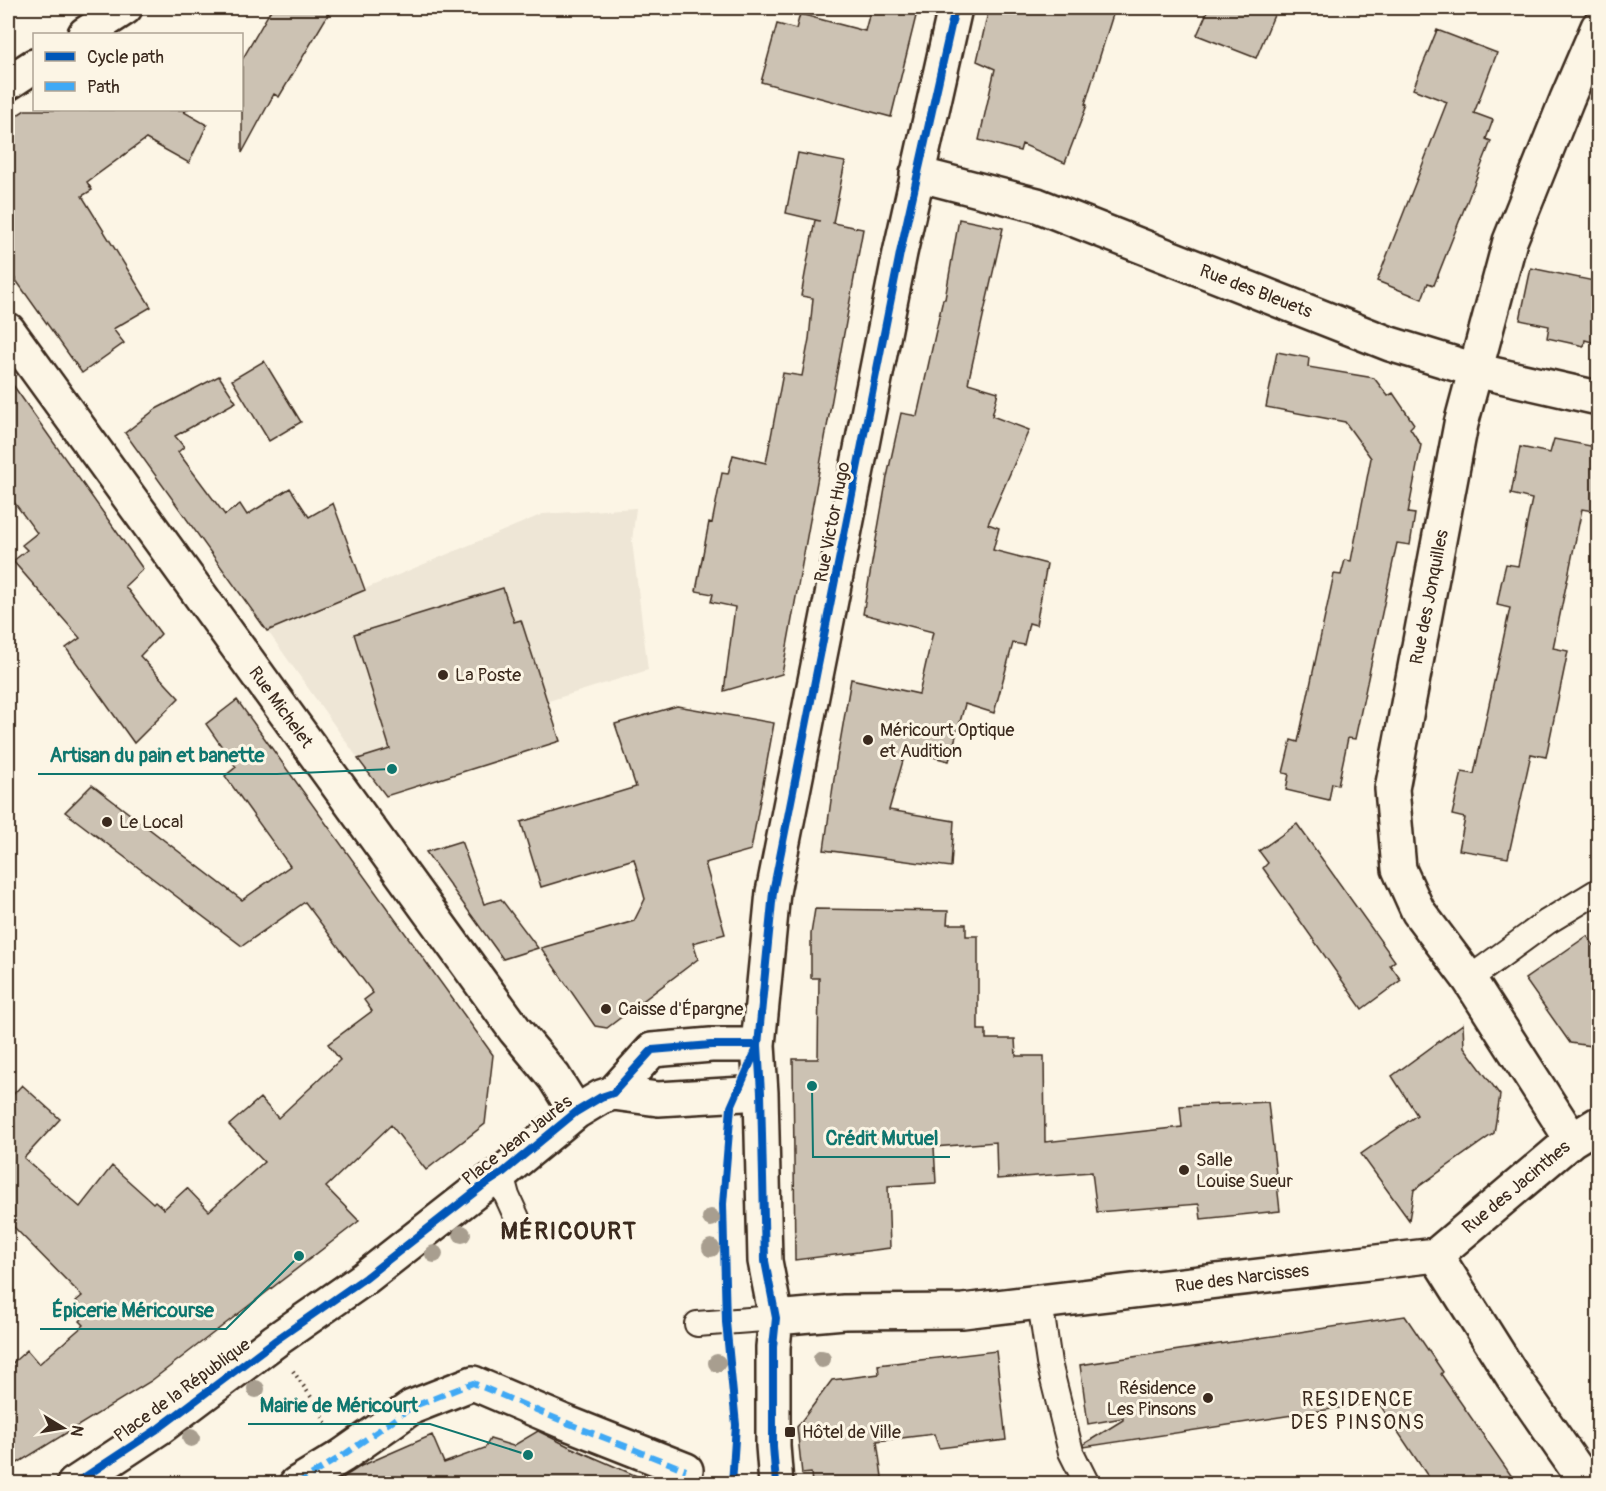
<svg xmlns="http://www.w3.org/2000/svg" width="1606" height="1491" viewBox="0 0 1606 1491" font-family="Pangolin,sans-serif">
<rect width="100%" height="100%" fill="#fcf5e5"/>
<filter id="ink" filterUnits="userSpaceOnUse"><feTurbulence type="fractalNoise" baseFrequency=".0167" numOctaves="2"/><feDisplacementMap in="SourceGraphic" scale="12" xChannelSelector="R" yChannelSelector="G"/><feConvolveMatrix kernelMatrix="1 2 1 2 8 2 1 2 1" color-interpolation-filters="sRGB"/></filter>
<g filter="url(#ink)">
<!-- built -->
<path fill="#eee6d6" d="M636,508L632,541L648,670L359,760L267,630L543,514Z"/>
<!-- building -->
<path fill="#ccc2b3" stroke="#3b2a1e" stroke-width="1.5" d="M272,8H332L279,97L274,94L242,153V60Z
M871,8H918L891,117L761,82L777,24L796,29L800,14L865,31Z
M989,8H1115L1085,104L1087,105L1065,163L1022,144L1020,151L979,140L995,69L977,61Z
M1209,8H1277L1256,58L1197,35Z
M1437,30L1497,53L1474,113L1493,120L1486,139L1491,141L1434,285L1428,283L1422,299L1377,281L1447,102L1413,89Z
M25,110H187L184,112L207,125L189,163L146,139L87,182L92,190L82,196L151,307L113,329L124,343L82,373L8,269V121Z
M798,153L845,162L833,223L863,229L782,674L724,691L735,607L711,602L713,594L696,591L709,522L712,523L722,473L728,474L733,455L766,463L783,373L802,376L809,339L813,298L801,296L815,220L820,221L786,213Z
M959,219L1003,228L968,383L998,392L992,416L1029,430L988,524L999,528L993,550L1047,564L1036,625L1029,623L1024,645L1013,643L994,713L965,704L949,761L906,750L889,810L954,821L951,867L824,850L836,765L851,679L919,694L933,632L863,614L887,477L901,413L917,416L943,299H945Z
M1531,268L1599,282V344L1585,340L1584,346L1547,338L1549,326L1520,320Z
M1277,352L1309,358L1308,367L1374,378L1388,396L1393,393L1414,424L1410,428L1421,445L1408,513L1415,514L1410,545L1397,543L1355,739L1348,738L1338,785L1332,783L1329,800L1286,790L1289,774L1283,773L1291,740L1298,742L1334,574L1341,575L1345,560L1351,561L1371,458L1345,422L1266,407Z
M264,361L301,422L269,441L232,380Z
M219,376L236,402L175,436L184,447L178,452L225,515L240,504L247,515L290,488L309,517L333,503L365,590L267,631L125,433L156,409Z
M8,378L143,569L125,586L161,634L140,656L179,698L134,743L66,648L80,638L13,561L27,550L22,545L37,533L8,494Z
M1554,439L1596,447L1593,462L1599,463V512L1582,509L1553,648L1568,651L1546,757L1531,754L1508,858L1459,850L1465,818L1452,815L1462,772L1474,774L1510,608L1497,605L1501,584L1506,564L1518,566L1532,499L1511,494L1520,447L1550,453Z
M503,588L514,622L521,620L560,741L386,796L358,759L390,749L354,634Z
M237,700L493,1055L485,1124L426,1170L391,1125L326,1187L359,1221L151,1381L8,1469V1367L27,1350L39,1364L84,1325L80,1321L87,1314L76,1301L82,1296L8,1221V1100L22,1085L60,1119L24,1158L80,1207L112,1166L153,1203L155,1201L164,1209L187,1188L209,1211L264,1162L229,1125L260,1098L278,1118L340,1060L328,1044L372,1011L364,1000L373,993L305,902L242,946L65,812L92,785L242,900L290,866L225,776L236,767L206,724Z
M677,706L774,723L751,850L705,863L725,934L693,943L698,959L607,1028L595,1026L541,948L634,921L645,899L634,859L541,887L521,822L636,787L615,724Z
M1297,824L1395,961L1390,965L1401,980L1362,1009L1263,868L1268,863L1259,851Z
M461,841L484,904L501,899L538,948L503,959L426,852Z
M815,909L948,911L947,924H966V936H978V1030H986V1039H1015L1016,1056H1044L1045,1142L1182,1127L1180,1106L1268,1102L1280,1211L1201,1219L1199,1204L1097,1212L1092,1172L997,1179L996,1142L934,1147L936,1183L888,1186L890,1248L795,1260L793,1059H818L819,978H811V934Z
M1587,936L1599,952V1047L1570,1043L1525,979Z
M1463,1024L1464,1047L1500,1095L1494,1133L1414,1190L1409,1220L1361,1154L1417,1115L1392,1076Z
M1405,1316L1443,1372L1441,1374L1517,1484H1433L1378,1402L1084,1447V1444L1123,1420V1418L1088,1424L1080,1365Z
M996,1351L1006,1440L939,1448L934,1434L877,1441L883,1484H812L811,1473L802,1474L797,1427L832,1380L879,1374L878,1365Z
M538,1431L570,1447L655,1484H333L361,1466L432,1435L444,1463L485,1448L490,1439L513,1446Z"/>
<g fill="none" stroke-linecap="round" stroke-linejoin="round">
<defs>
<path id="service" d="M1469,979L1547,922L1598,891
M501,1174L507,1196L517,1218
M1040,1302L1049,1363L1071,1452L1087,1484
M697,1324L776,1318
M1593,1484L1598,1466"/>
<path id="minor" d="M917,174L1037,205L1390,344L1475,370L1598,398
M8,330L515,1030L554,1077L576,1112
M613,1093L658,1099L761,1093
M1572,1140L1469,979L1418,911L1399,869L1392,789L1461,424L1510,241L1567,99L1598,27
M1436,1255L1572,1140L1598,1124
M776,1318L844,1312L963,1311L1436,1255L1513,1377L1587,1484
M74,1484L159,1428L276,1340L365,1278L481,1187L501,1174L576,1112L601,1097L613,1093L652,1050L711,1045H758
M296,1484L342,1456L412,1407L473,1383L562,1421L686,1470
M776,1484L773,1446V1347L776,1318L765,1261L761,1093L758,1045L773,892L900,253L955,8"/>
<path id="tertiary" d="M85,34L125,8
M8,83L34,66"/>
</defs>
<!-- service casing -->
<use href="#service" stroke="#3b2a1e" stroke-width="28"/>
<!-- minor casing -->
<use href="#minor" stroke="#3b2a1e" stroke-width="38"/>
<!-- tertiary casing -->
<use href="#tertiary" stroke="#3b2a1e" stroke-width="38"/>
<!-- path -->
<path stroke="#3b2a1e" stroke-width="4" stroke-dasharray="1.5 4.5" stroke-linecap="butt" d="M293,1371L316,1404L326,1423"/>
<!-- service -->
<use href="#service" stroke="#fcf5e5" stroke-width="24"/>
<!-- minor -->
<use href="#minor" stroke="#fcf5e5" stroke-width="33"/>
<!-- tertiary -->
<use href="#tertiary" stroke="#fcf5e5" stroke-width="33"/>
<!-- quiet -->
<path stroke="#3fa9f5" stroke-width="6" stroke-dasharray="12 6" stroke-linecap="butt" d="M296,1484L342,1456L412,1407L473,1383L562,1421L686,1470"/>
<defs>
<path id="cycleway" d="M74,1484L159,1428L276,1340L365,1278L481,1187L501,1174L576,1112L601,1097L613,1093L652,1050L711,1045H758
M732,1484L736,1425L726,1322L723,1204L731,1107L757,1048
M776,1484L773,1446V1347L776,1318L765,1261L761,1093L758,1045L773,892L900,253L955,8"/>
</defs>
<!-- cycleway casing -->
<use href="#cycleway" stroke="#fcf5e5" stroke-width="11"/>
<!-- cycleway -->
<use href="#cycleway" stroke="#0057b8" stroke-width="8"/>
</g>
<!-- trees -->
<g fill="#a89e8f">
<circle cx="711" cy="1218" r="9"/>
<circle cx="462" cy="1234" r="9"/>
<circle cx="711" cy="1248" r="9"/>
<circle cx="434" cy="1254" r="9"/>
<circle cx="822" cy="1359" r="9"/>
<circle cx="717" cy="1363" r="9"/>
<circle cx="256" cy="1389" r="9"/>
<circle cx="191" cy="1438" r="9"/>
</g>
</g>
<!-- markers -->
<g fill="#3b2a1e" stroke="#fcf5e5" stroke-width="2">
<circle cx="443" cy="675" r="6"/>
<circle cx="868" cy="740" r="6"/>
<circle cx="107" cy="822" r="6"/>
<circle cx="606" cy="1009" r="6"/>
<circle cx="1184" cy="1170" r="6"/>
<circle cx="1208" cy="1398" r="6"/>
<rect x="784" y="1426" width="12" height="12" rx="3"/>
</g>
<g text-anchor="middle" stroke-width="6" stroke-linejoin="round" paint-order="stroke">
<!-- street labels -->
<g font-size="18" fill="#3b2a1e" stroke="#fcf5e5">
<text transform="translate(1256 291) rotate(21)" y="6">Rue des Bleuets</text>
<text transform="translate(832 522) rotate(-79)" y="6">Rue Victor Hugo</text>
<text transform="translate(1429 597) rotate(-79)" y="6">Rue des Jonquilles</text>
<text transform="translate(281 707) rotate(54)" y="6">Rue Michelet</text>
<text transform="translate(517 1140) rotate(-38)" y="6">Place Jean Jaurès</text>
<text transform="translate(1516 1187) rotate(-40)" y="6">Rue des Jacinthes</text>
<text transform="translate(1242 1278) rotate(-7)" y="6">Rue des Narcisses</text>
<text transform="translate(182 1390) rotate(-36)" y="6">Place de la République</text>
</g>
<!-- poi labels -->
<g font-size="18" fill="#3b2a1e" stroke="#fcf5e5" text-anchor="start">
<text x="455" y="681">La Poste</text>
<text x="880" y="736">Méricourt Optique<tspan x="880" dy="21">et Audition</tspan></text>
<text x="119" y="828">Le Local</text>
<text x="618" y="1015">Caisse d'Épargne</text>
<text x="1196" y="1166">Salle<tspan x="1196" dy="21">Louise Sueur</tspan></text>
<text x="1196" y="1394" text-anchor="end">Résidence<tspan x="1196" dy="21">Les Pinsons</tspan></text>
<text x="802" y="1438">Hôtel de Ville</text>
</g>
<!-- neighbourhood labels -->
<g font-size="20" letter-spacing="1.5" fill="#3b2a1e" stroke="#fcf5e5">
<text x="1358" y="1406">RESIDENCE<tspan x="1358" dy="23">DES PINSONS</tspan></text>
</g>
<!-- district labels -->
<g font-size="24" font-weight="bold" letter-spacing="1.5" fill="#3b2a1e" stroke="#fcf5e5">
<text x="569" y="1239">MÉRICOURT</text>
</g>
</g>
<!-- callouts -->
<path fill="none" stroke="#0f766e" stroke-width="2" d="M392 769L277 774H38M812 1086L813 1157H950M299 1256L226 1329H40M528 1455L430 1424H248"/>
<g fill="#0f766e" stroke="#fcf5e5" stroke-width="2">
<circle cx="392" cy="769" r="6"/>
<circle cx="812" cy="1086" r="6"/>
<circle cx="299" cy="1256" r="6"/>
<circle cx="528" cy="1455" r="6"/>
</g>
<g font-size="20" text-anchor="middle" font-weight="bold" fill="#0f766e" stroke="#fcf5e5" stroke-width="6" stroke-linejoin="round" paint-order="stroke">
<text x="157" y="762">Artisan du pain et banette</text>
<text x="882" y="1145">Crédit Mutuel</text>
<text x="133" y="1317">Épicerie Méricourse</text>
<text x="339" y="1412">Mairie de Méricourt</text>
</g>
<!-- margin -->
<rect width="1606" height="1491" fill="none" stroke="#fcf5e5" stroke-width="30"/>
<rect x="15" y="15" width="1576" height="1461" fill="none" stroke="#3b2a1e" stroke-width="2" filter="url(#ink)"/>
<!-- legend -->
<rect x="33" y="33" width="210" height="78" fill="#fcf5e5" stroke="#afa495" stroke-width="1.5"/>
<rect x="45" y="52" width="30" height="9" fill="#0057b8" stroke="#afa495" stroke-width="1.5"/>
<text x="87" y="63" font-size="18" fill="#3b2a1e">Cycle path</text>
<rect x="45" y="82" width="30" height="9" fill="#3fa9f5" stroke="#afa495" stroke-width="1.5"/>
<text x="87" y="93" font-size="18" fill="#3b2a1e">Path</text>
<!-- north arrow -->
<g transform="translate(63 1428) rotate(101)" stroke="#fcf5e5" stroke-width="4.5" paint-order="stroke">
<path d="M0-4.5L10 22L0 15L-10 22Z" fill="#3b2a1e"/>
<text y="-9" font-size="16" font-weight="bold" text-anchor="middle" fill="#3b2a1e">N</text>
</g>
</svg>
